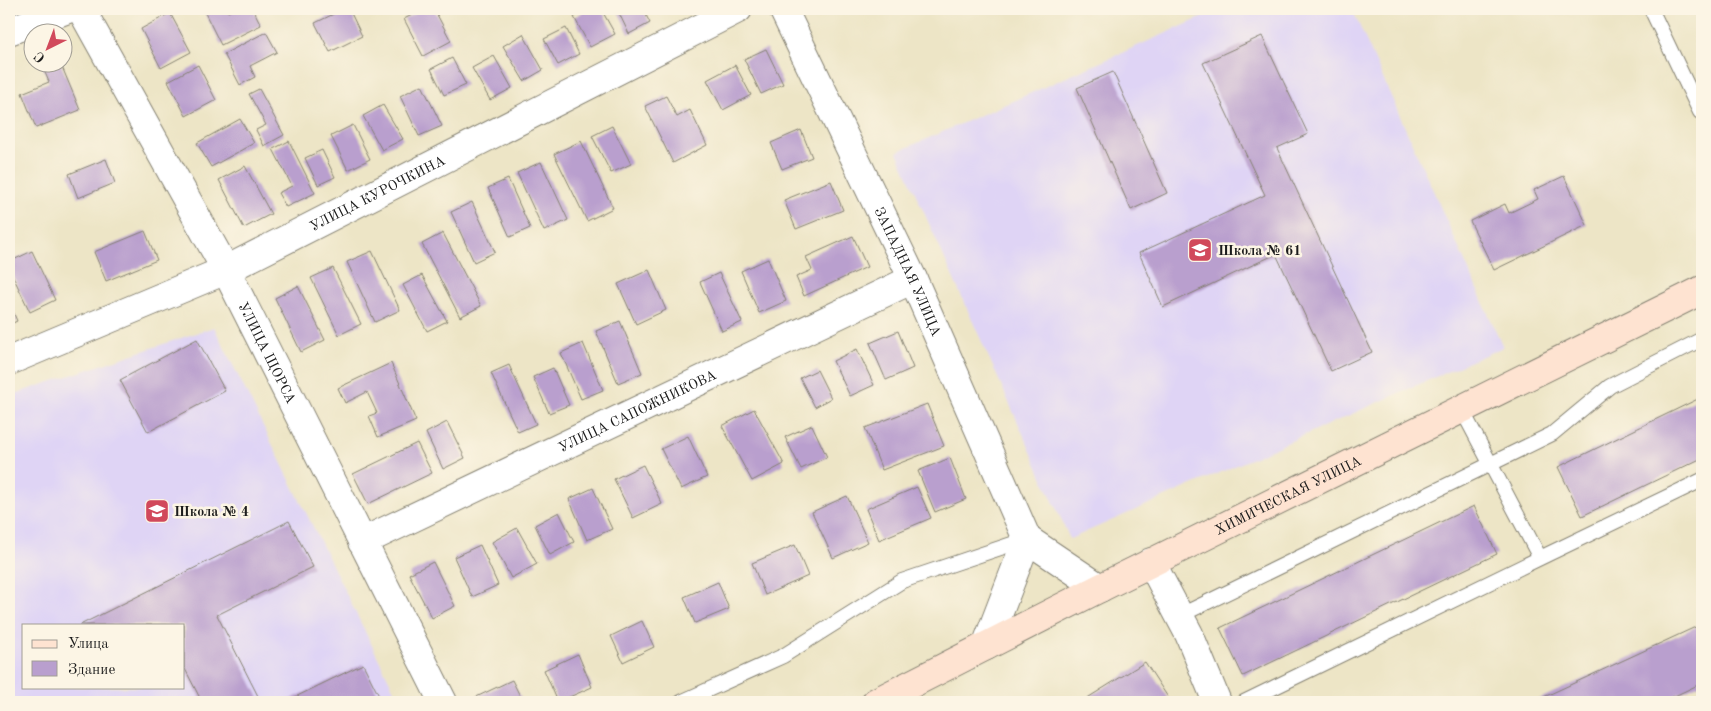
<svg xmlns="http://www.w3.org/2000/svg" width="1711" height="711" viewBox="0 0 1711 711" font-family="'Old Standard TT',serif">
<rect width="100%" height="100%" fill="#fcf5e5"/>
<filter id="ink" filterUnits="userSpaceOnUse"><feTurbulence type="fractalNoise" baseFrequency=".02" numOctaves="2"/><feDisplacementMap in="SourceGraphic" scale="10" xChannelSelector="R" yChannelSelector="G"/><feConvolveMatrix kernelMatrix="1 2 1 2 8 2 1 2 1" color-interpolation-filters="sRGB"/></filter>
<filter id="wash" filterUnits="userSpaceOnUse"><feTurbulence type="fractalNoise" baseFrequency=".0096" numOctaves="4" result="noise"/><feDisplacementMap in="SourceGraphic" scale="20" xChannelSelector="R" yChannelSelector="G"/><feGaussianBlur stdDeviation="1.12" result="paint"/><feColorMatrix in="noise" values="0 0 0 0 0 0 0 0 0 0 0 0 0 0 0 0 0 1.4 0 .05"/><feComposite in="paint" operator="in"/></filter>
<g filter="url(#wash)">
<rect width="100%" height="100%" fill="#ede5c6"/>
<!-- built -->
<path fill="#dfd4f5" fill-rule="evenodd" d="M1221,9H1352L1503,347L1070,539L897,152Z
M214,327L400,702H9V396ZM24,625H184V687H24Z"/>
<g id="blocks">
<!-- building -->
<path fill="#b99fce" d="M203,9H226L228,12L234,9H253L261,25L221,45Z
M344,9H349L362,36L330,52L315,23Z
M424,9H434L451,41L423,56L404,19Z
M589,9H601L615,34L590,47L574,17Z
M617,9H643L650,23L629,34Z
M170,13L191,52L161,68L141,29Z
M566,28L579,54L558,65L544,39Z
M266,32L277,52L250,66L255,77L240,85L224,54Z
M523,34L543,70L524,81L503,46Z
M1262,36L1308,134L1277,148L1372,352L1331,371L1276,254L1163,307L1139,253L1265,195L1203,63Z
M766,49L783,84L761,94L744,59Z
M494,56L512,88L490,100L472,68Z
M452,58L466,85L444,95L431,69Z
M42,62H60L80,110L36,128L22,93L49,82L41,63Z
M198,65L216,100L186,116L168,81Z
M735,65L751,95L723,110L707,80Z
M1113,72L1167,193L1131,210L1077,88Z
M422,85L442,126L419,136L400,96Z
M259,89L284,135L264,146L256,130L266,125L249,94Z
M666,96L677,117L690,110L707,145L673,163L645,106Z
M383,105L403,139L382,150L363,116Z
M240,119L254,143L211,167L197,143Z
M353,125L370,159L348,170L331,136Z
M612,126L631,164L611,173L592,136Z
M801,130L812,157L782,169L771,143Z
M289,141L315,193L286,207L278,193L292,186L273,149Z
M581,141L613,208L587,221L554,154Z
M322,150L335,177L318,185L305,158Z
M106,159L115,183L78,198L69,174Z
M541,162L568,220L544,231L517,173Z
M245,166L271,214L244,228L219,180Z
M1564,176L1587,225L1494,270L1470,221L1505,204L1509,213L1538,199L1534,190Z
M508,179L530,228L510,237L488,188Z
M831,181L843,210L796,229L784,200Z
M472,202L495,252L474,262L451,212Z
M145,231L157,260L106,281L94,252Z
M443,233L481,306L460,317L422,244Z
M853,236L867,267L804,296L796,277L812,270L806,257Z
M32,251L55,300L30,312L9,268V262Z
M372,251L400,310L375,322L347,262Z
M768,259L786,301L759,313L741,271Z
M333,268L361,324L339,335L311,278Z
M649,270L666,310L636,324L618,284Z
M719,273L742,322L722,331L700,282Z
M422,275L447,321L427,331L403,285Z
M298,286L325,340L301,352L275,298Z
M9,302L17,321L9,325Z
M620,321L642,373L618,383L596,331Z
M898,331L913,368L886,380L870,343Z
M197,339L225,391L148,432L120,380Z
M583,343L603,390L581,399L561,353Z
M857,349L874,385L850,396L833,361Z
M391,363L416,421L378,437L369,416L377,413L367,392L345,403L338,388Z
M509,365L536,424L518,432L491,373Z
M553,368L569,405L549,413L533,377Z
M817,370L831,398L815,407L800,378Z
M1702,397V458L1582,516L1558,467Z
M927,404L944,446L882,470L865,428Z
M754,409L784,464L752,481L722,426Z
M447,422L465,458L443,469L426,433Z
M812,425L827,457L801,469L785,437Z
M688,436L707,477L681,489L661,449Z
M417,443L432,473L368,504L353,474Z
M950,458L966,499L935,512L918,471Z
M643,465L662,504L633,518L614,479Z
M917,487L931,518L879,540L866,509Z
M593,488L612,529L587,540L569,499Z
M847,496L868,542L833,558L812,512Z
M1474,506L1497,554L1243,676L1220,628Z
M559,512L574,542L550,555L535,525Z
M289,521L313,567L217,615L261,702H202L184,667V625H80Z
M517,528L537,564L511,578L492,542Z
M480,545L498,585L472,597L454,557Z
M795,545L808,576L765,595L752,563Z
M433,562L455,606L432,618L409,574Z
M718,582L729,609L695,623L684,597Z
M642,621L654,647L623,662L611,636Z
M1702,624V683L1662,702H1533Z
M578,654L592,687L558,702L544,670Z
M1145,662L1171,702H1081Z
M363,664L382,702H285Z
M512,680L523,702H473L472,699Z"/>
</g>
</g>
<g filter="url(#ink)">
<use href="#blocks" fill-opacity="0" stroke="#848071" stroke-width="1"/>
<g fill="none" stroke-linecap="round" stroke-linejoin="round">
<defs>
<path id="lane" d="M1651,9L1700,112
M1461,408L1540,558L1702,480
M1179,616L1552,434L1610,386L1702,339
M681,702L783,656L902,581L1027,539
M1244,702L1540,558"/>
<g id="street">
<path id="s1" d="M81,9L226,270L443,702"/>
<path id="s2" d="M783,9L913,279L1027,539"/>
<path d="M9,31L68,9"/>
<path id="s3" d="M9,361L226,270L738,9"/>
<path id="s4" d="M362,542L913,279"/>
<path d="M1151,562L1189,634L1217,702"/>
<path d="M986,646L1027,539L1100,588"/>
</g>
<g id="secondary">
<path id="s5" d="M876,702L1100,588L1702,290"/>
</g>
</defs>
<!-- lane casing -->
<use href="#lane" stroke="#848071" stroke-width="16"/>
<!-- street casing -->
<use href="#street" stroke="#848071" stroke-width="30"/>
<!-- secondary casing -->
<use href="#secondary" stroke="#848071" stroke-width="30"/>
<!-- lane -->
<use href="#lane" stroke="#fff" stroke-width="14"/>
<!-- street -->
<use href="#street" stroke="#fff" stroke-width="28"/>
<!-- secondary -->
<use href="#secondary" stroke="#fee3d1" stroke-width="28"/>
</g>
</g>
<!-- icons -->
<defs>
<symbol id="school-square" viewBox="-11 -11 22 22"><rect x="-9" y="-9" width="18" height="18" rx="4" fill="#d1495b" stroke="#fcf5e5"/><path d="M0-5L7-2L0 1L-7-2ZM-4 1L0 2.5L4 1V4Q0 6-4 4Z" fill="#fff"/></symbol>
</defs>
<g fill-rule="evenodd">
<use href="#school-square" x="1186" y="236" width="28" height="28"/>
<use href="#school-square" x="143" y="497" width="28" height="28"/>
</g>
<g text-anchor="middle" stroke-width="5" stroke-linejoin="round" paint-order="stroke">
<!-- street labels -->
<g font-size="14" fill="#1c1c1c" stroke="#fcf5e5">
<text dy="5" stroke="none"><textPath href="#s3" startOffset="405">УЛИЦА КУРОЧКИНА</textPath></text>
<text dy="5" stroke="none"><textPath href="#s2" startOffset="291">ЗАПАДНАЯ УЛИЦА</textPath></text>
<text dy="5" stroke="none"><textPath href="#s1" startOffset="391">УЛИЦА ЩОРСА</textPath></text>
<text dy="5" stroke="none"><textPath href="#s4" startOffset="305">УЛИЦА САПОЖНИКОВА</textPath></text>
<text dy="5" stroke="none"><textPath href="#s5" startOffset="461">ХИМИЧЕСКАЯ УЛИЦА</textPath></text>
</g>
<!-- poi labels -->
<g font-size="14" font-weight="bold" fill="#1c1c1c" stroke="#fcf5e5" text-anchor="start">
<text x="1218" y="255">Школа № 61</text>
<text x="174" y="516">Школа № 4</text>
</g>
</g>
<!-- margin -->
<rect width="1711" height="711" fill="none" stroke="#fcf5e5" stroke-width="30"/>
<!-- legend -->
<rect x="22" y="624" width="162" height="65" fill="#fcf5e5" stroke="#a29e95"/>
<rect x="32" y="640" width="25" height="8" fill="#fee3d1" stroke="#a29e95"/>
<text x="68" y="648" font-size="15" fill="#1c1c1c">Улица</text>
<rect x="32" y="661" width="25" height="15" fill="#b99fce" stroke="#a29e95"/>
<text x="68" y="674" font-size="15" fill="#1c1c1c">Здание</text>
<!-- north arrow -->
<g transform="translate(48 48) rotate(222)"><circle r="24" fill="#fcf5e5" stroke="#a29e95"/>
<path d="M0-4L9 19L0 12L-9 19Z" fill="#d1495b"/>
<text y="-8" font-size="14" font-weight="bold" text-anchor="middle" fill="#1c1c1c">С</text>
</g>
</svg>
